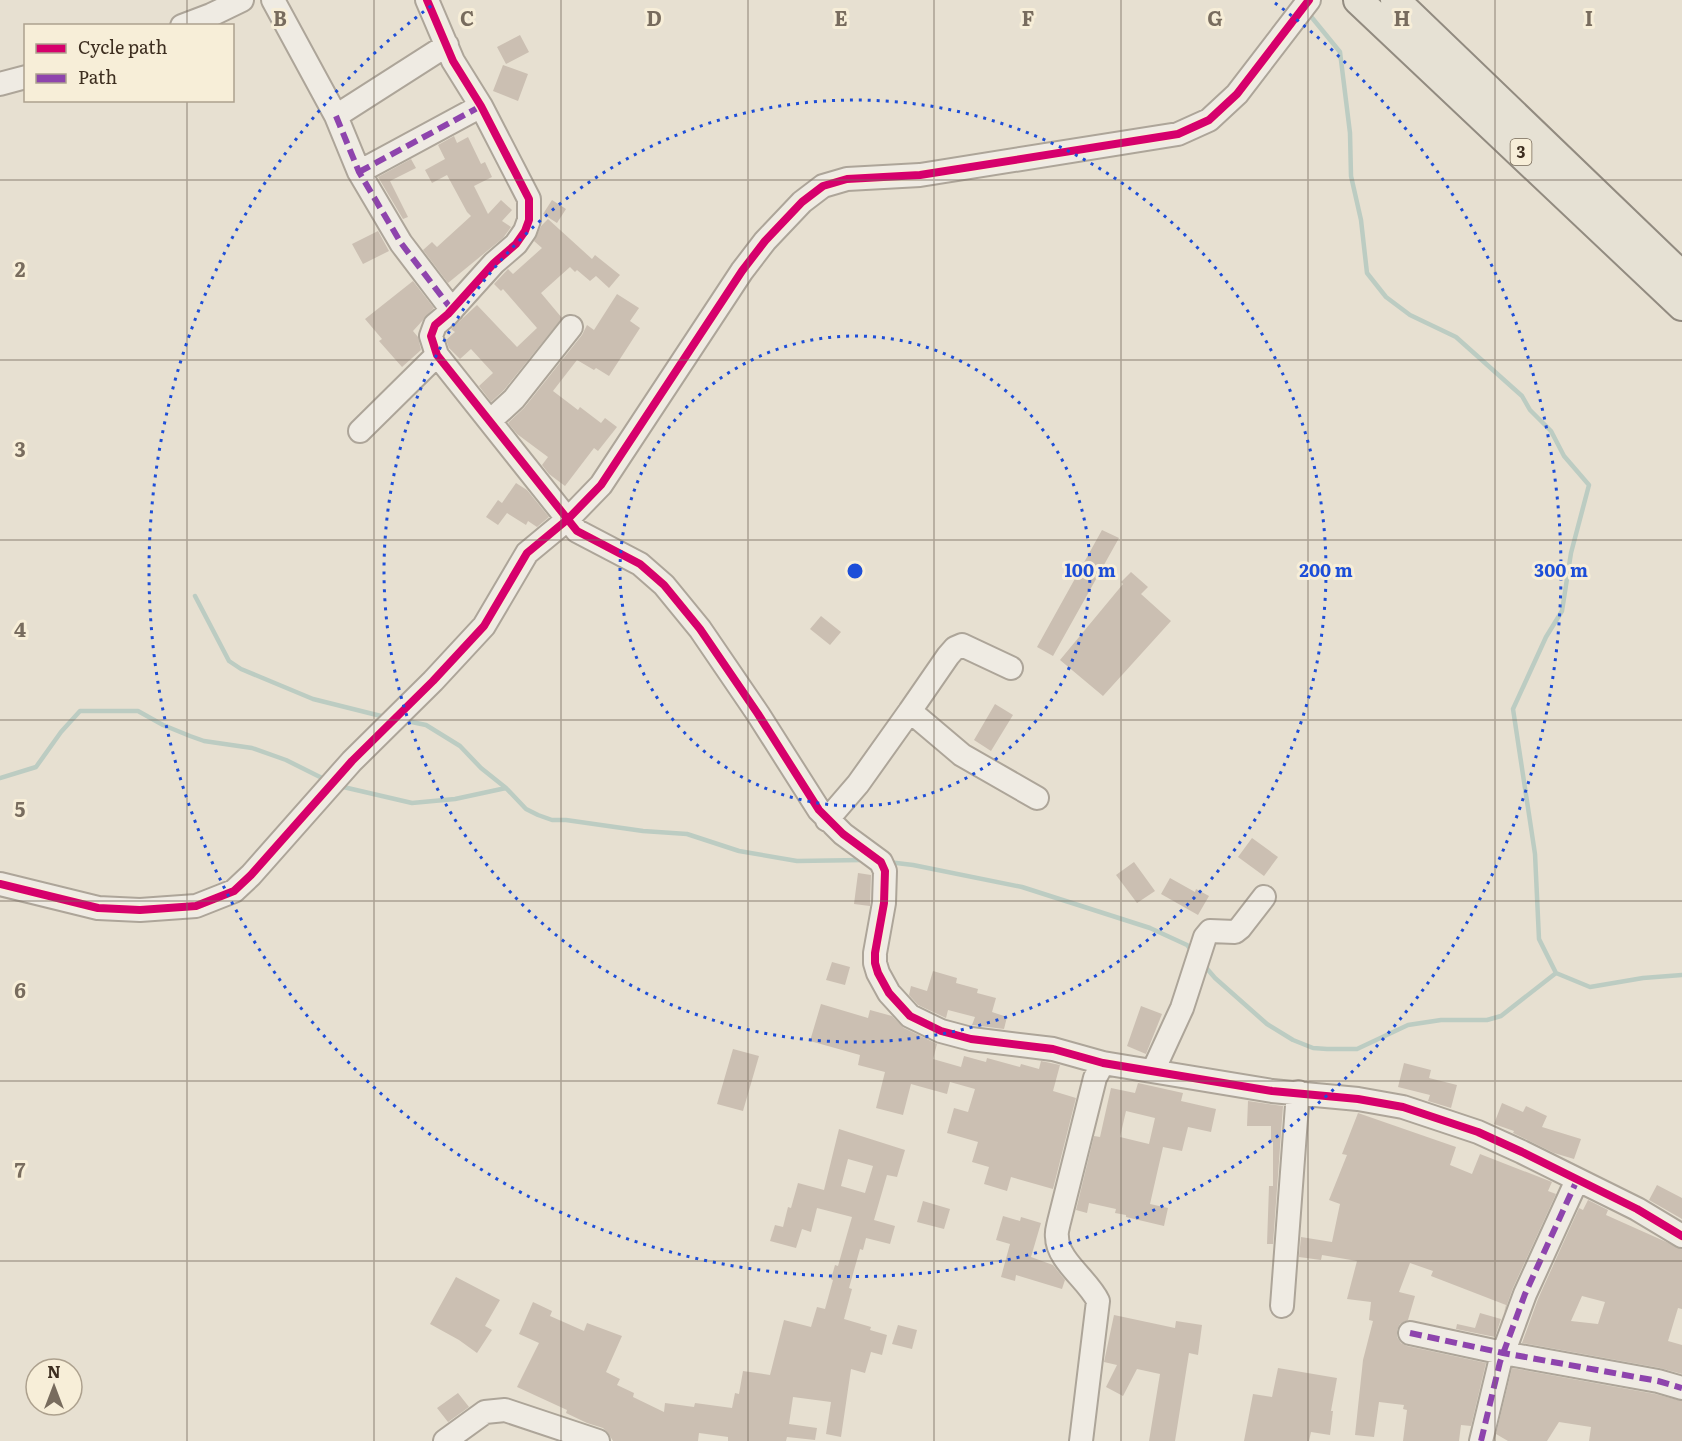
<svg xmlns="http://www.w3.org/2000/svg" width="1682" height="1441" viewBox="0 0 1682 1441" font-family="Literata,serif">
<rect width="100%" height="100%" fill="#e7e0d1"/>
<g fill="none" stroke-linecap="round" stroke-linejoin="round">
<!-- stream -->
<path stroke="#bcccc2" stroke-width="4.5" d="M1309,14L1340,52L1350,133L1351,176L1361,220L1367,273L1386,297L1410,315L1456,337L1522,396L1530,410L1551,431L1564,456L1589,485L1571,553L1562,611L1546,637L1513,709L1535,854L1539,939L1556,973L1590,987L1643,978L1682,975
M195,596L229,661L241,669L313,699L385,717
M402,720L426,725L460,746L481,768L506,788L526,809L538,815L552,820H566L643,831L687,834L739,851L797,861L862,860
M0,778L36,767L61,732L80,711H138L163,725L190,736L204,741L252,748L286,760L326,780
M339,786L412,803L455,799L506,788
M888,862L913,865L1022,887L1150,928L1187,945L1194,953
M1203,964L1215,978L1267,1024L1293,1040L1313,1048L1327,1049H1357L1408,1025L1441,1020H1487L1501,1016L1556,973"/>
</g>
<!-- building -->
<path fill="#cbbfb2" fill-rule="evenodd" d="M520,35L529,52L506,64L497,47Z
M503,65L528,74L518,101L493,91Z
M454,136L457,143L468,137L481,164L485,162L492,177L474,186L488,214L501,200L512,210L502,221L511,227L503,238L448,283L423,250L432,242L437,247L471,216L467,212L447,175L432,183L425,170L445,159L438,145Z
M411,159L416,168L390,181L408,217L403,219L378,177Z
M552,200L566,209L557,223L543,214Z
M548,219L592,259L595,255L620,275L609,288L596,276L590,281L577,270L575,272L570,267L541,293L562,318L504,390L491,402L479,386L493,373L471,349L460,359L449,348L446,340L455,332L451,329L477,305L517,347L537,328L503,289L501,291L494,284L508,269L513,274L542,248L534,241L541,226Z
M378,231L389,251L363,264L352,244Z
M413,281L434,308L413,331L418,337L421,350L402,367L379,341L382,339L365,319Z
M617,294L639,308L630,321L640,328L609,376L596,368L594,370L577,360L553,391L578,410L580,407L601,423L605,418L617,427L598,451L594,448L565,486L549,474L542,465L548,457L517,434L508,423L524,408L582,335L587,325L594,330Z
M516,483L527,490L549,517L537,527L528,521L526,525L507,513L498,525L486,517L498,500L502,503Z
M1102,530L1119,538L1053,656L1037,647Z
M1131,572L1148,587L1141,594L1171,621L1103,696L1060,660L1123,584L1121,582Z
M821,616L841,632L830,645L810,629Z
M995,704L1013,715L991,751L974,740Z
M1252,838L1278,857L1264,876L1238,857Z
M1134,862L1155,891L1137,903L1116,875Z
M858,873L871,875L870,906L854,904Z
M1170,878L1195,892L1196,889L1209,896L1198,915L1161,894Z
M832,962L850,967L845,985L826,980Z
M933,971L957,978L956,983L978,989L977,993L996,998L992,1012L1007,1017L1004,1029L972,1025L975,1017L948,1010L946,1018L918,1005L909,995L911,986L927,991Z
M821,1004L868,1018L870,1010L892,1016L904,1028L937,1044L933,1059L961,1067L964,1056L986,1062L987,1058L1020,1067L1021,1064L1039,1069L1041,1061L1060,1065L1053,1091L1076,1098L1053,1189L1011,1177L1007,1191L984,1184L989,1167L972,1162L978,1142L947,1133L954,1108L968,1112L975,1089L950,1082L947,1094L911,1084L903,1115L876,1108L885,1072L858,1065L860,1055L810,1041Z
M1141,1006L1162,1014L1146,1054L1127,1046Z
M733,1049L759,1056L743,1111L717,1104Z
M1404,1063L1431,1070L1429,1078L1457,1085L1451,1108L1428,1101L1430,1095L1398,1087Z
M1138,1083L1183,1093L1181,1101L1216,1109L1211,1132L1188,1127L1182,1151L1163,1147L1150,1204L1168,1208L1164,1226L1126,1217V1215L1115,1213L1116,1209L1089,1203L1087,1213L1076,1210L1094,1136L1100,1137L1111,1088L1135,1093ZM1126,1111L1155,1118L1149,1144L1120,1137Z
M1248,1101L1283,1106L1273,1244H1267L1269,1186H1273V1142H1271V1126H1247Z
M1502,1103L1523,1112L1526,1106L1547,1116L1542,1127L1581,1139L1574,1159L1554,1153L1513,1133L1514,1131L1494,1124Z
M1358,1113L1456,1147L1450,1165L1472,1174L1480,1154L1552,1182L1548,1191L1556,1194L1513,1288L1504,1313L1506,1305L1431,1276L1433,1271L1410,1263L1399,1292L1415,1296L1408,1320L1400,1324L1397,1330V1337L1401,1343L1407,1346L1486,1363L1471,1426L1461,1425L1459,1441H1403L1407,1410L1403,1409L1404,1405L1379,1402L1374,1437L1355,1435L1363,1360L1373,1321L1369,1320L1371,1302L1347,1299L1357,1261L1322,1255L1321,1260L1299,1257L1301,1237L1332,1242L1340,1204L1329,1200L1347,1155L1342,1154Z
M839,1129L905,1150L897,1177L887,1175L874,1220L895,1226L890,1244L866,1238L863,1250L860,1249L849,1288L852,1289L844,1319L871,1327L870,1330L887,1335L882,1355L871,1352L865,1373L851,1369L841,1437L826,1434L831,1402L793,1397L789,1424L817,1428L815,1440L787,1437L786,1441H728V1437L699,1433L698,1441H613L608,1433L603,1428L587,1423L566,1413L567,1410L517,1387L539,1343L519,1334L533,1302L552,1311L550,1316L584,1331L587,1323L622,1336L606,1372L620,1379L617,1385L634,1393L633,1397L664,1412L665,1403L694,1407L695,1403L732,1408L735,1393L739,1394L743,1371L770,1375L784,1320L811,1327L817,1307L825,1309L833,1280L831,1279L835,1265L838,1266L852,1217L817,1208L811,1232L802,1229L796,1248L770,1241L775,1225L783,1227L788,1207L791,1208L798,1183L824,1190ZM848,1159L873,1166L865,1193L841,1186Z
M1657,1185L1682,1198V1219L1649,1200Z
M1588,1200L1608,1210L1606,1215L1682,1249V1309L1678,1308L1668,1341L1682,1345V1374L1660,1368L1522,1343L1538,1299L1579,1208L1583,1210ZM1582,1296L1605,1302L1598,1324L1571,1321Z
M923,1201L950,1209L944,1229L917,1222Z
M1003,1216L1020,1221L1021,1217L1041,1223L1031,1257L1053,1265L1065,1280L1062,1289L1016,1275L1015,1281L1001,1277L1010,1244L996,1240Z
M456,1277L500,1300L485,1326L492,1330L477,1353L459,1340L430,1324Z
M1480,1313L1501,1319L1495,1337L1456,1329L1457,1324L1475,1328Z
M1114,1315L1175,1328L1176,1321L1202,1325L1198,1355L1189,1353L1175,1441H1149L1160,1374L1137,1369L1123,1396L1106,1387L1117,1365L1104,1362Z
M898,1325L917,1330L912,1349L892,1344Z
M1278,1368L1337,1378L1331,1411H1333L1330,1435L1311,1432L1309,1441H1244L1253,1394L1272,1397Z
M1512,1368L1655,1394L1682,1401V1441H1589L1591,1427L1559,1422L1547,1441H1508L1496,1434Z
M458,1393L469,1407L448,1422L437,1408Z"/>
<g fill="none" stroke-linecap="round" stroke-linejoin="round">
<defs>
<path id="minor" d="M273,0L336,116L447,45
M427,0L453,61L481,106L529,199V220L525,231L516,244L494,263L448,314L435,325L431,336L437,355L577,531L640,564L664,585L700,629L758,714L819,810L843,834L881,862L885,871L884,903L875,953V963L878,973L889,993L910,1016L941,1031L971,1039L1053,1049L1103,1063L1272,1091L1358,1099L1403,1107L1478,1132L1522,1152L1637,1209L1682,1236
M182,26L211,15L242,0
M0,84L26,77
M336,116L359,172L401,243L452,310
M359,172L481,106
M490,421L514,399L571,327
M360,431L437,355
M910,711L948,656L955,648L962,645L1011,668
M827,820L858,784L910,711L962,755L1037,798
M0,884L98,908L140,910L196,906L234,891L251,875L352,761L433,681L484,626L527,553L568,519L601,485L742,271L765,241L802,202L823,186L847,179L920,175L1178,134L1209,120L1237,94L1309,0
M1153,1071L1182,1008L1205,937L1210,931L1235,932L1240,928L1264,897
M1282,1306L1298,1092
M1410,1333L1503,1353L1658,1381L1682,1388
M445,1441L485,1412L505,1410L598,1441
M1081,1441L1098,1301C1089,1281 1057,1260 1057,1237C1056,1232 1058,1227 1059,1222L1095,1078L1103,1063
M1481,1441L1500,1362L1525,1294L1577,1180"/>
<path id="major" d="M1358,0L1682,306
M1395,0L1682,276"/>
</defs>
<!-- minor casing -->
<use href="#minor" stroke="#ada599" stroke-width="26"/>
<!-- major casing -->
<use href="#major" stroke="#928b80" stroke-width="32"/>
<!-- minor -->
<use href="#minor" stroke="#efebe3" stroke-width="22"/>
<!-- major -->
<use href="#major" stroke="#e6e1d4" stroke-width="28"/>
<!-- quiet -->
<path stroke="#8e44ad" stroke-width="6" stroke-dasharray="12 6" stroke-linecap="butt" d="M336,116L359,172L401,243L452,310
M359,172L481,106
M1410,1333L1503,1353L1658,1381L1682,1388
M1481,1441L1500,1362L1525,1294L1577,1180"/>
<defs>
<path id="cycleway" d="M427,0L453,61L481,106L529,199V220L525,231L516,244L494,263L448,314L435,325L431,336L437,355L577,531L640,564L664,585L700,629L758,714L819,810L843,834L881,862L885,871L884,903L875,953V963L878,973L889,993L910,1016L941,1031L971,1039L1053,1049L1103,1063L1272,1091L1358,1099L1403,1107L1478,1132L1522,1152L1637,1209L1682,1236
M0,884L98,908L140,910L196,906L234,891L251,875L352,761L433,681L484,626L527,553L568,519L601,485L742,271L765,241L802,202L823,186L847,179L920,175L1178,134L1209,120L1237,94L1309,0"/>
</defs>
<!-- cycleway casing -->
<use href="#cycleway" stroke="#f7eed8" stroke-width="11"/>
<!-- cycleway -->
<use href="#cycleway" stroke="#d6006c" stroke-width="8"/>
</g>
<!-- grid -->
<path fill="none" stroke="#786c5e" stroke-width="1.5" stroke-opacity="0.55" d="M187,0V26M374,0V1441M561,0V1441M748,0V1441M934,0V1441M1121,0V1441M1308,0V1441M1495,0V1441M187,100V1441M0,180H1682M0,360H1682M0,540H1682M0,720H1682M0,901H1682M0,1081H1682M0,1261H1682"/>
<!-- distance rings -->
<g fill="none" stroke="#1d4ed8" stroke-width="3" stroke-dasharray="3 6">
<circle cx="855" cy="571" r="235"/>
<circle cx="855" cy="571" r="471"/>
<path d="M1275 3A706 706 0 1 1 435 3"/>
</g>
<g text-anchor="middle" stroke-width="6" stroke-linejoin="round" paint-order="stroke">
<!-- shield labels -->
<rect fill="#f7eed8" stroke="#756857" stroke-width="1.5" x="1510.5" y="139" width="21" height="26" rx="4.5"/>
<g font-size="16" font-weight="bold" fill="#3d2e20">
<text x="1521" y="158">3</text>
</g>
</g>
<g font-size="20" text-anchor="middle" font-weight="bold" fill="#786c5e" stroke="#f7eed8" stroke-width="6" stroke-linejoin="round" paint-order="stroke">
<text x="280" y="26">B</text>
<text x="467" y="26">C</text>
<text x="654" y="26">D</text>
<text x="841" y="26">E</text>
<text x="1028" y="26">F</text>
<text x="1215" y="26">G</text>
<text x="1402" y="26">H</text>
<text x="1589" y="26">I</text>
<text x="20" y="277">2</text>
<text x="20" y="457">3</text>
<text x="20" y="637">4</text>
<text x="20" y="817">5</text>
<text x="20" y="998">6</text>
<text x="20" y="1178">7</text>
</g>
<circle cx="855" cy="571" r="9" fill="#1d4ed8" stroke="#f7eed8" stroke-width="3"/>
<g font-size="18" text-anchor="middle" font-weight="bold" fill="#1d4ed8" stroke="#f7eed8" stroke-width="6" stroke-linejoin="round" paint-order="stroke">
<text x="1090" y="577">100 m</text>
<text x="1326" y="577">200 m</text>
<text x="1561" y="577">300 m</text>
</g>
<!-- legend -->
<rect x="24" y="24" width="210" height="78" fill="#f7eed8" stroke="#ada18e" stroke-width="1.5"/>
<rect x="36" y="44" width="30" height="9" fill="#d6006c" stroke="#ada18e" stroke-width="1.5"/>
<text x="78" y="54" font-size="18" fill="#3d2e20">Cycle path</text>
<rect x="36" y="74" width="30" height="9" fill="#8e44ad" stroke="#ada18e" stroke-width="1.5"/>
<text x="78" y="84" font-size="18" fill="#3d2e20">Path</text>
<!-- north arrow -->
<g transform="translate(54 1387)"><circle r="28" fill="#f7eed8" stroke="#ada18e" stroke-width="1.5"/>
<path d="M0-4.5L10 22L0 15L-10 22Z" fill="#786c5e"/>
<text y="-9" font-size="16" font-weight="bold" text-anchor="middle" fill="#3d2e20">N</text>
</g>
</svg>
